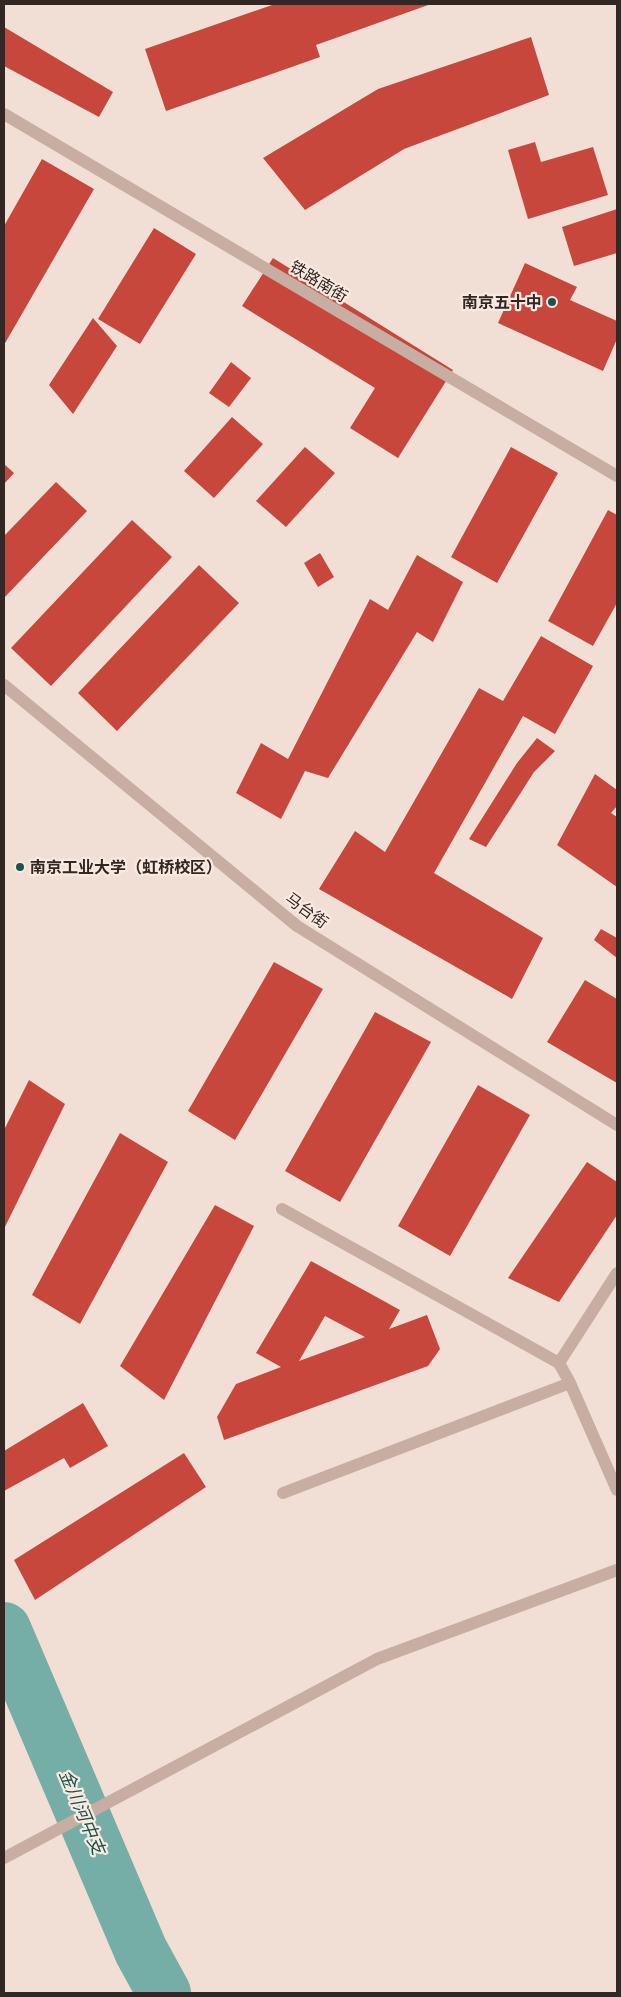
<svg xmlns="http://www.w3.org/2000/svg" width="621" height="1997" viewBox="0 0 621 1997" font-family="'Varela Round','Noto Sans SC',sans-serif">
<rect width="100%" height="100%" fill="#f1dfd5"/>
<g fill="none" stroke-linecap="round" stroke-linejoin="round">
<!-- river -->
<path stroke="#74aea7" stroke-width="54" d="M4,1629L141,1951L164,1993"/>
</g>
<!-- building -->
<path fill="#c7473d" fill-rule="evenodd" d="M275,4H431L316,45L320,57L166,111L145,49Z
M4,27L113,92L99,117L4,66Z
M531,37L549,95L404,149L305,210L263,158L378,89Z
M535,142L541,162L593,147L608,195L528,219L508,150Z
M42,159L94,189L4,345V226Z
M617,209V253L574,266L562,227Z
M154,228L196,254L140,344L98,319Z
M273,258L453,370L398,458L350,428L375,388L242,306Z
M525,263L577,287L570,300L617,321V339L603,371L498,323Z
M93,318L117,346L73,414L49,385Z
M231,362L251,378L229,407L209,393Z
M232,417L263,444L214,498L184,471Z
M305,447L335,473L286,527L256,501Z
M511,447L558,473L497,583L451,557Z
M4,464L14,473L4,484Z
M56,482L87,511L4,598V536Z
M608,510L617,515V603L593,646L548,621Z
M132,520L172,557L51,686L11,648Z
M320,553L334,577L318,587L304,563Z
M417,555L463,582L433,642L417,632L328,778L305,771L281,819L236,793L261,743L288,759L370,599L388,610Z
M199,565L239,603L117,731L78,693Z
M541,636L593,666L555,734L523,716L434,873L543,938L512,999L319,889L355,831L385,852L479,688L503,701Z
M537,738L555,751L534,772L486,847L469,839L517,763Z
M595,774L617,790V806L611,813L617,817V887L557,845Z
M601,929L617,938V958L594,940Z
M274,962L323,989L235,1140L188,1111Z
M585,980L617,999V1083L547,1042Z
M375,1012L431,1042L340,1202L285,1171Z
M29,1080L65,1104L4,1229V1130Z
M478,1085L530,1115L450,1256L398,1226Z
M120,1133L168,1162L80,1324L32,1295Z
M587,1162L617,1182V1215L559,1302L508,1278Z
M215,1205L254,1226L164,1400L120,1366Z
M311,1261L400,1310L389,1329L427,1315L440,1349L428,1366L224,1440L217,1417L236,1384L281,1367L256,1353ZM325,1316L365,1337L299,1361Z
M83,1403L108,1446L70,1468L64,1458L4,1491V1451Z
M184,1453L206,1487L35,1600L14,1560Z"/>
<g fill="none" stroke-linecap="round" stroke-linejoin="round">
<!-- minor -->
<path stroke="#c8ada2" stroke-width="12" d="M4,114L617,476
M282,1209L559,1363
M617,1273L559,1363L570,1383L617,1490
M283,1493L570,1383
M4,1858L377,1659L617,1570"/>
<!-- tertiary -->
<path stroke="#c8ada2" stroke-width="12" d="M4,685L297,926L617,1125"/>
</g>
<!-- markers -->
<g fill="#1a544e" stroke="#f9eae1" stroke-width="2">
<circle cx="552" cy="302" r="5"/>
<circle cx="20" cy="867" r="5"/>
</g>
<g text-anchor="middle" stroke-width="4.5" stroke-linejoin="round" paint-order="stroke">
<!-- street labels -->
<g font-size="16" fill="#332724" stroke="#f9eae1">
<text transform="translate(319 281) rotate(31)" y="6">铁路南街</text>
<text transform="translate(307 910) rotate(36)" y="6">马台街</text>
</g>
<!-- poi labels -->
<g font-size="16" font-weight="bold" fill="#332724" stroke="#f9eae1" text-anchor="end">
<text x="542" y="308">南京五十中</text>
<text x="30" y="873" text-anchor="start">南京工业大学（虹桥校区）</text>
</g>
<!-- water labels -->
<g font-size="18" font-style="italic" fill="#1a544e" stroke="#f9eae1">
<text transform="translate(82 1812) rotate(67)" y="6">金川河中支</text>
</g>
</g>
<!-- border -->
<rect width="621" height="1997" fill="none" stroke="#332724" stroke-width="10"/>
</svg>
